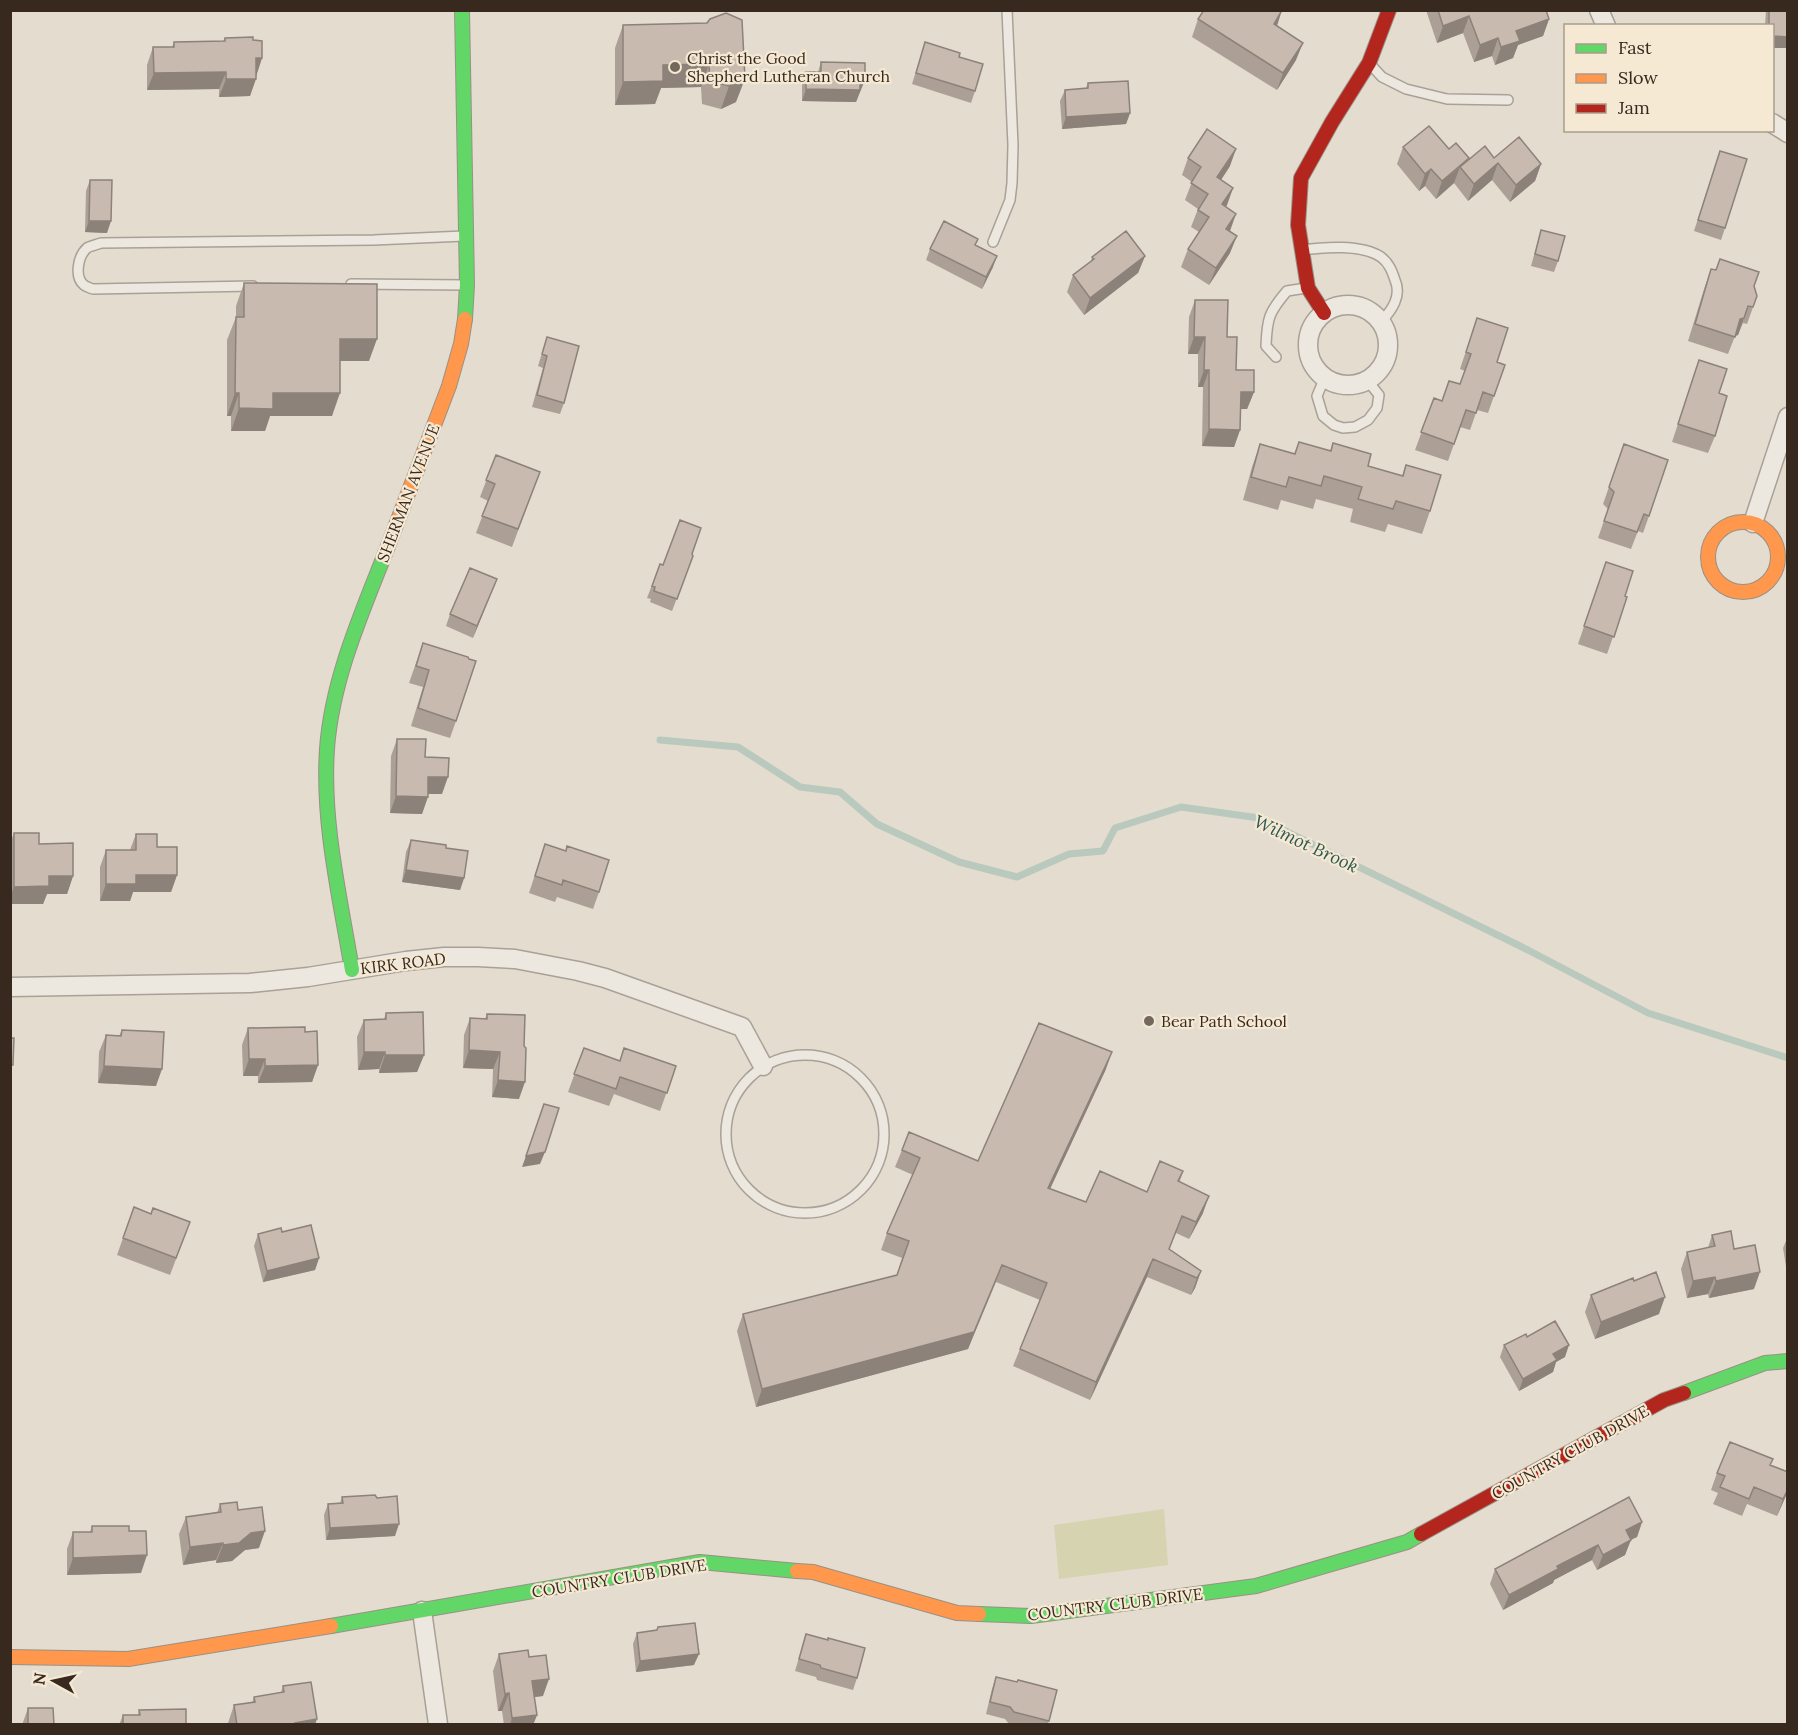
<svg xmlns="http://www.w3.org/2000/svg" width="1798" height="1735" viewBox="0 0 1798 1735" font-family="Lora,serif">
<rect width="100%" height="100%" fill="#e4dcce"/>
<!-- green -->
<path fill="#d6d3b0" d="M1164,1509L1168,1565L1059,1579L1054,1525Z"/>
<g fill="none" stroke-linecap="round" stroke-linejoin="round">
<!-- stream -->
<path stroke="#b9c9be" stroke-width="7" d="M660,740L738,747L800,787L840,792L877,824L959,862L1017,877L1069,854L1103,851L1115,828L1181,807L1259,818L1528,950L1648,1013L1788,1058"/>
<defs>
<path id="lane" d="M1369,63L1382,77L1406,89L1447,99L1508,100
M993,242L1010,200L1012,183L1013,145L1007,10
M1302,250C1323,247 1362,244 1381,257C1389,263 1392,271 1395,280C1402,296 1392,310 1381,322
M351,284L466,285
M253,286L93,289C92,289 85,286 84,285C74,277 78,256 87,248C90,246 96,245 101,243L374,240L464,236
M1276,357L1266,346C1267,318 1269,312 1287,291L1306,288
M1325,377L1317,396L1323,416L1334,425L1343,428L1355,427L1368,420L1377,408L1379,395L1367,380
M726 1134a79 79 0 1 1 158 0a79 79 0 1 1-158 0Z"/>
<path id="street" d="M1599,10L1606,26
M1772,123L1788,133
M1308 345a40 40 0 1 1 80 0a40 40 0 1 1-80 0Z
M1753,523L1788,417
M10,987L250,983L308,977L406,961L444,957H478L515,959L578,971L605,978L742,1027L763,1066
M422,1611L438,1724"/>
<path id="fast" d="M462,10L467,285L465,319
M352,970C340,897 322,823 327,749C332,677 364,608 390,541
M1684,1393L1765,1363L1788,1361
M979,1614L1031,1616L1256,1586L1407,1542L1421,1534
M331,1626L700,1562L797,1571"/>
<path id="slow" d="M1708 557a35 35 0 1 1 70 0a35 35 0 1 1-70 0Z
M390,541L449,386L461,344L465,319
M797,1571L813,1572L957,1613L979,1614
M10,1657L128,1659L331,1626"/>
<path id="jam" d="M1324,313L1308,288L1298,225L1301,178L1332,122L1369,63L1389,10
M1421,1534L1664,1400L1684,1393"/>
</defs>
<!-- lane casing -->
<use href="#lane" stroke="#a9a197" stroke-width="12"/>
<!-- street casing -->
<use href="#street" stroke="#a9a197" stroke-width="21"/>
<!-- fast casing -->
<use href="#fast" stroke="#999186" stroke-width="16"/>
<!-- slow casing -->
<use href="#slow" stroke="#999186" stroke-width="16"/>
<!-- jam casing -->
<use href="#jam" stroke="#999186" stroke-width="16"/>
<!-- lane -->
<use href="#lane" stroke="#ece7df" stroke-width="9"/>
<!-- street -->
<use href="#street" stroke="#ece7df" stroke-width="18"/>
<!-- fast -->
<use href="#fast" stroke="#63d668" stroke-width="14"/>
<!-- slow -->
<use href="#slow" stroke="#ff974d" stroke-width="14"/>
<!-- jam -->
<use href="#jam" stroke="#b3261e" stroke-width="14"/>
</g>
<!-- wall -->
<path fill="#aca096" d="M1426,10H1473L1549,19L1543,36L1518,45L1513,58L1495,65L1492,56L1474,62L1463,33L1437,43Z
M1766,10H1788L1773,26H1765Z
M1198,19L1277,26L1296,60L1277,90L1192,37Z
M707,23L736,102L721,109L702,104L701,87L661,88L655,104L615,105V48L623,25Z
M225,38L253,40L262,58L250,96L219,97V89L147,90V65L153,47H172L174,42L223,41Z
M925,42L959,57L975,91L971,103L912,84Z
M821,62L861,91H860L856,102L802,101V83L806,72H818Z
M1088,83L1130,113L1126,124L1062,129L1060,101L1065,90L1086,88Z
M1403,147L1449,149L1469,158H1494L1541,164L1535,181L1510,202L1492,180L1468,201L1454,183L1436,199L1425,186L1419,191L1397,164Z
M1720,151L1725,228L1721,240L1694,231Z
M1188,158L1230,166L1221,180L1233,188L1226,207L1230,231V253L1209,285L1181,267L1188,249L1199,232L1191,227L1198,209L1185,200L1192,182L1182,175Z
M90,180L107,233L85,232L86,191Z
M1541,230L1558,261L1554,272L1531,266Z
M976,245L993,267L982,289L926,260L930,249Z
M1145,256L1138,273L1084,315L1067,292L1073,275L1091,261L1092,257Z
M1720,259L1754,286L1757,296L1747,324L1743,323L1738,335L1735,336L1728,354L1688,341L1705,286L1711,269L1716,270Z
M244,283L369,361H340L332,416H270L265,431H231V416H227V340L236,317V306Z
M1195,300L1227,337L1236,370L1254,392L1247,409H1241L1240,430L1234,447L1202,446L1203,387H1198V354H1188L1189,317Z
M1477,318L1497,362L1505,365L1488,413L1477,410L1470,430L1460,427L1448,461L1415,450L1434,398L1441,401L1460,384L1465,371L1460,369Z
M547,337L564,403L560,414L532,407L543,368L538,366Z
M1699,360L1719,393L1715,436L1708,453L1672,442Z
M1299,442L1330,451L1333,443L1368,466L1402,476L1406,465L1430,511L1422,534L1388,524L1385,532L1350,522L1353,509L1316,499L1313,509L1281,500L1278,510L1243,500L1252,467L1260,444L1294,454Z
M1624,444L1649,516L1643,533L1638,531L1631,549L1598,538L1608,509L1603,504Z
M496,455L540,472L512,547L476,533L488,501L480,497Z
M692,554L693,556L672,611L650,602L651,599L647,598L660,564L663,565Z
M1606,562L1625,596L1627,597L1607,654L1578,644Z
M492,591L473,638L446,626L450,614Z
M423,643L456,721L450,738L411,726L423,687L409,683Z
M397,739L425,757L442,794H428L422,814L390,813L391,756Z
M14,833L73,876L67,894H47L43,904H10V843Z
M136,834L157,847L177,875L171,892H133L130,901H100V867L106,850H130Z
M411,840L446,848L464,878L460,890L402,882L406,852Z
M545,844L599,892L593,909L557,897L555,902L529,893Z
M386,1013L424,1055L417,1072L379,1073V1069L358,1070L357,1037L364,1020L384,1019Z
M487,1014L519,1099L492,1097L493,1069L463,1068L464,1035L470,1018L485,1019Z
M248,1028L305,1032L318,1065L312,1082L258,1083V1076H243L242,1045Z
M122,1030L156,1086L98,1083L99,1052L106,1035L119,1036Z
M584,1048L620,1061L676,1066L660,1111L614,1094L609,1106L568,1092Z
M1106,1069L1050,1189L1086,1202L1147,1192L1183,1171L1180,1181L1203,1213L1189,1239L1176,1233L1169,1249L1201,1271L1195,1288L1191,1295L1147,1277L1090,1400L1013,1366L1040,1300L996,1282L968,1349L756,1407L737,1331L743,1314L897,1275L902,1258L881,1250L887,1233L913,1175L895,1167L902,1150L978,1161Z
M134,1207L151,1214L190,1222L170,1275L117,1255Z
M282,1232L319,1258L315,1270L263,1282L254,1246L258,1234Z
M1712,1235L1734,1249L1754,1289L1709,1298L1708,1294L1687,1298L1681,1269L1687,1252L1708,1248Z
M1788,1236V1279L1783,1248Z
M1634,1281L1659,1314L1595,1339L1585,1312L1591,1295Z
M1527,1337L1565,1357L1556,1362L1553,1372L1519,1391L1500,1357L1504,1345Z
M1770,1465L1788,1472V1491L1777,1516L1747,1504L1742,1516L1713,1504L1718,1493L1711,1490L1717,1473Z
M342,1497L395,1536L326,1540L324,1515L328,1504L340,1503Z
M220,1504L238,1510L259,1548L245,1550L232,1561L216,1563V1560L183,1565L179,1534L186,1517L217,1513Z
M1642,1522L1637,1537L1630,1540L1625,1555L1597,1570L1592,1560L1554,1580L1553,1583L1503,1610L1490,1584L1495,1569Z
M92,1526L129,1531L141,1573L67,1575V1549L73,1532H90Z
M637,1633L694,1665L636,1672L633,1644Z
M806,1634L857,1678L853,1690L817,1680L816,1677L795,1671Z
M499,1654L529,1657L543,1696L534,1697L537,1715L533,1725H504L502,1711H498L493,1671Z
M996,1677L1017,1682L1049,1721L1047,1725H1011L1009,1724L1005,1719L986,1714L992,1689Z
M283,1686L315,1725H228V1723L234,1705L252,1703L254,1697L281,1692Z
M28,1708L54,1725H22Z
M139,1710L186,1725H119L123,1715H138Z"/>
<!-- shaded-wall -->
<path fill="#8c827a" d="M1282,10L1277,26L1267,41L1274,24Z
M1469,16L1463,33L1437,43L1443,26Z
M1549,19L1543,36L1518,45L1513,58L1495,65L1501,47L1516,31Z
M1773,36L1788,37V48H1773Z
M1498,38L1492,56L1474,62L1480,45Z
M1303,43L1296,60L1277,90L1283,73Z
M256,58H262L256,76Z
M709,64L701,87L661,88L655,104L615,105L623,82L663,65Z
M226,72L219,89L147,90L154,73Z
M226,79H256L250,96L219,97Z
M745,79L736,102L721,109L729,86Z
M860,79L865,80L856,102L802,101L806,89Z
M1130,113L1126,124L1062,129L1066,117Z
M1236,149L1230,166L1211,195L1217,177Z
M1498,163L1492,180L1468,201L1474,184Z
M1541,164L1535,181L1510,202L1516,185Z
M1460,167L1454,183L1436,199L1442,181Z
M1431,169L1425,186L1419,191L1425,174Z
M1233,188L1227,205L1216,221L1222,204Z
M1236,214L1230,231L1220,246L1226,229Z
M89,221H111L107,233L85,232Z
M1237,236L1230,253L1209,285L1216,268Z
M997,256L993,267L982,289L986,277Z
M1145,256L1138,273L1084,315L1090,298Z
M1744,318L1738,335L1734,336L1740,319Z
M1194,337H1205L1198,354H1188Z
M340,339H377L369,361H332Z
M1204,370H1209L1203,387H1198Z
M1241,392H1254L1247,409H1235Z
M235,393H239L231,416H227Z
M273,393H340L332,416H270L265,431H231L239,408Z
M1209,429L1240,430L1234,447L1202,446Z
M497,579L492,591L473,638L477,626Z
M428,777H448L442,794H422Z
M396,796L428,797L422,814L390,813Z
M406,870L464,878L460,890L402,882Z
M136,875H177L171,892H133L130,901H100L106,884Z
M49,876H73L67,894H47L43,904H10V897L14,887Z
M469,1050L500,1052L493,1069L463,1068Z
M364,1052H385L379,1069L358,1070Z
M1112,1052L1106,1069L1042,1206L1048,1188Z
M385,1055H424L417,1072L379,1073Z
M249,1059H265L258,1076H243Z
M318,1065L312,1082L258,1083L265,1066Z
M104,1066L162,1069L156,1086L98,1083Z
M498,1080L525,1082L519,1099L492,1097Z
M545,1152L540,1164L522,1167L526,1156Z
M1209,1196L1203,1213L1189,1239L1196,1222Z
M319,1258L315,1270L263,1282L267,1271Z
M1153,1259L1147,1277L1090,1400L1096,1382Z
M1002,1265L968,1349L756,1407L762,1389Z
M1201,1271L1195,1288L1191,1295L1197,1278Z
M1760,1272L1754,1289L1709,1298L1716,1281Z
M1715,1277L1708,1294L1687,1298L1693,1281Z
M1665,1297L1659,1314L1595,1339L1601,1322Z
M1569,1345L1565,1357L1556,1362L1553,1372L1519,1391L1523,1379L1553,1354Z
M1788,1489V1491L1777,1516L1783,1499Z
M1642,1522L1637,1537L1620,1545L1626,1530Z
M399,1524L395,1536L326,1540L330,1528Z
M265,1531L259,1548L245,1550L232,1561L216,1563L223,1545L251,1533Z
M1631,1540L1625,1555L1597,1570L1603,1555Z
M223,1543L216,1560L183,1565L190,1547Z
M1598,1545L1592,1560L1554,1580L1553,1583L1503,1610L1509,1595L1557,1566Z
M147,1555L141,1573L67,1575L73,1558Z
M699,1654L694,1665L636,1672L640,1661Z
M549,1679L543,1696L526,1698L532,1681Z
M509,1693L502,1711H498L505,1694Z
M537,1715L533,1725H510L512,1718Z
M317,1719L315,1725H295V1723Z"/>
<!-- building -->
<path fill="#c8baaf" stroke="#8c827a" stroke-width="1.5" d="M1204,10H1282L1274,24L1303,43L1283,73L1198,19Z
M1438,10H1546L1549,19L1516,31L1520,41L1501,47L1498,38L1480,45L1469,16L1443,26Z
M1769,10H1788V37L1773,36V26H1769Z
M726,13L742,20L745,79L729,86L710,81L709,64L663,65V81L623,82V25L707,23L710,19Z
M253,37V40L262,41V58H256V79H226V72L154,73L153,47H174V42L225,41V38Z
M925,42L960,53L959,57L983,64L975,91L916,73Z
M821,62L865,63V80L860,79V90L806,89V72H821Z
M1128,81L1130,113L1066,117L1065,90L1088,88V83Z
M1429,126L1449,149L1456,143L1469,158L1442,181L1431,169L1425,174L1403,147Z
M1207,129L1236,149L1217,177L1233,188L1222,204L1236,214L1226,229L1237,236L1216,268L1188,249L1209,217L1198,210L1208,194L1191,183L1201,167L1188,158Z
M1519,137L1541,164L1516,185L1498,163L1474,184L1460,167L1485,146L1494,158Z
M1720,151L1747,159L1725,228L1698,220Z
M90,180H112L111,221H89Z
M944,221L978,239L975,245L997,256L986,277L930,249Z
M1541,230L1565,236L1558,261L1535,254Z
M1126,231L1145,256L1090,298L1073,275L1094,259L1092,257Z
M1720,259L1759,272L1754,286L1757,296L1753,307L1748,306L1744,318L1740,319L1735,337L1695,324L1711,269L1716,270Z
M244,283L377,284V339H340V393H273V409L239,408V393H235L236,317H244Z
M1195,300H1228L1227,337H1237L1236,370H1254V392H1241L1240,430L1209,429V370H1204L1205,337H1194Z
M1477,318L1508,328L1497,362L1505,365L1494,396L1483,392L1476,413L1466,410L1454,444L1421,432L1434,398L1442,401L1449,381L1460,384L1471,354L1466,352Z
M547,337L579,346L564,403L537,395L547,356L542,354Z
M1699,360L1727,369L1719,393L1727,396L1715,436L1678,424Z
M1299,442L1331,451L1333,443L1371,454L1368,466L1403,476L1406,465L1441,475L1430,511L1396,501L1393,509L1358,499L1362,487L1324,476L1321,486L1289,477L1286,487L1251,477L1260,444L1295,454Z
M1624,444L1668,460L1649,516L1644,514L1637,532L1604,521L1614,492L1609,487Z
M496,455L540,472L518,529L482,516L495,484L486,480Z
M680,520L701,528L692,554L693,556L677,599L654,591L655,587L652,586L660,564L663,565Z
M1606,562L1633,571L1625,596L1627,597L1614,637L1584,626Z
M470,568L497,579L477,626L450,614Z
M423,643L468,657L469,659L476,661L456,721L418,708L429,670L416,666Z
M397,739H426L425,757L449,758L448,777H428V797L396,796Z
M14,833H39V844L73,843V876H49V886L14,887Z
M136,834H157V847H177V875H136V884H106V850H136Z
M411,840L446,845V848L468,851L464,878L406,870Z
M545,844L566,851L567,846L609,860L599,892L563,880L562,885L535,876Z
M423,1012L424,1055H385V1052H364V1020L386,1019V1013Z
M487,1014L525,1015L524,1046L526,1048L525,1082L498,1080L500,1052L469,1050L470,1018L487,1019Z
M1039,1023L1112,1052L1048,1188L1086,1202L1100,1171L1147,1192L1160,1161L1183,1171L1178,1181L1209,1196L1196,1222L1182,1216L1169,1249L1201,1271L1197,1278L1153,1259L1096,1382L1020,1349L1047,1283L1002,1265L974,1332L762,1389L743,1314L897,1275L909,1241L887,1233L920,1158L902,1150L909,1132L978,1161Z
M305,1027V1032L317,1031L318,1065L265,1066V1059H249L248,1028Z
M122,1030L164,1032L162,1069L104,1066L106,1035L121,1036Z
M10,1038H14L13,1065H10Z
M584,1048L620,1061L624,1048L676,1066L667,1093L620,1077L616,1089L574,1074Z
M544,1104L559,1108L545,1152L526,1156Z
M134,1207L151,1214L153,1208L190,1222L176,1258L123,1238Z
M311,1225L319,1258L267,1271L258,1234L281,1228L282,1232Z
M1731,1231L1734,1249L1755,1245L1760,1272L1716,1281L1715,1277L1693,1281L1687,1252L1715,1246L1712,1235Z
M1656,1272L1665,1297L1601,1322L1591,1295L1633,1278L1634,1281Z
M1555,1321L1569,1345L1553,1354L1557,1360L1523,1379L1504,1345L1526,1334L1527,1337Z
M1730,1442L1773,1459L1770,1465L1788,1472V1489L1783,1499L1754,1487L1749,1499L1720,1487L1725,1476L1717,1473Z
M375,1495L377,1498L397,1496L399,1524L330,1528L328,1504L343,1503L342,1497Z
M1629,1497L1642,1522L1626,1530L1631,1540L1603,1555L1598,1545L1557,1566L1558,1569L1509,1595L1495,1569Z
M237,1502L238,1510L262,1507L265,1531L251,1533L239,1543L223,1545V1543L190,1547L186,1517L221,1512L220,1504Z
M92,1526H129V1531H146L147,1555L73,1558V1532H92Z
M695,1623L699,1654L640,1661L637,1633L657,1630L658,1627Z
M806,1634L828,1640V1638L865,1648L857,1678L821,1668L820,1665L799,1659Z
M528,1650L529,1657L546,1655L549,1679L532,1681L537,1715L512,1718L509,1693L505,1694L499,1654Z
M996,1677L1017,1682L1018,1680L1057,1690L1049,1721L1014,1712L1010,1707L990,1702Z
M311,1682L317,1719L295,1723V1725H237L234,1705L255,1702L254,1697L284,1692L283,1686Z
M28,1708H53L54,1725H28Z
M186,1709V1725H123V1715H140L139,1710Z"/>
<!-- markers -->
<g fill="#74685c" stroke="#f5e9d4" stroke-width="2">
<circle cx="675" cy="67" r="6"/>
<circle cx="1149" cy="1021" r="6"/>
</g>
<g text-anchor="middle" stroke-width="4.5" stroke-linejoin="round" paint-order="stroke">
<!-- poi labels -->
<g font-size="16" fill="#38291f" stroke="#f5e9d4" text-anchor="start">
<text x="687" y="64">Christ the Good<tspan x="687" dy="18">Shepherd Lutheran Church</tspan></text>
<text x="1161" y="1027">Bear Path School</text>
</g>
<!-- street labels -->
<g font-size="16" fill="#38291f" stroke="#f5e9d4">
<text transform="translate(408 493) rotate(-69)" y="6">SHERMAN AVENUE</text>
<text transform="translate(403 963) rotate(-7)" y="6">KIRK ROAD</text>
<text transform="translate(1570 1452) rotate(-29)" y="6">COUNTRY CLUB DRIVE</text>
<text transform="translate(619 1578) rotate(-9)" y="6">COUNTRY CLUB DRIVE</text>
<text transform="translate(1115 1604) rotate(-7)" y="6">COUNTRY CLUB DRIVE</text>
</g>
<!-- water labels -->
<g font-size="18" font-style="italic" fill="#2e5852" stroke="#f5e9d4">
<text transform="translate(1306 844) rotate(25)" y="6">Wilmot Brook</text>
</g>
</g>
<!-- border -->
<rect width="1798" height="1735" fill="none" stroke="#38291f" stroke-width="24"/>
<!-- legend -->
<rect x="1564" y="24" width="210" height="108" fill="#f5e9d4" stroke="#a99c8c" stroke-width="1.5"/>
<rect x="1576" y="44" width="30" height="9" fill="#63d668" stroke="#a99c8c" stroke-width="1.5"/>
<text x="1618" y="54" font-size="18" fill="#38291f">Fast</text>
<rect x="1576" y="74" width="30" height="9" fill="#ff974d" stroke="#a99c8c" stroke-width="1.5"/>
<text x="1618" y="84" font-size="18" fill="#38291f">Slow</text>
<rect x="1576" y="104" width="30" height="9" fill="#b3261e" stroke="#a99c8c" stroke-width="1.5"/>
<text x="1618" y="114" font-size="18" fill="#38291f">Jam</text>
<!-- north arrow -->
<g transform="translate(54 1681) rotate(278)" stroke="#f5e9d4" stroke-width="4.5" paint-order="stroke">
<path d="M0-4.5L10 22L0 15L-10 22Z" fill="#38291f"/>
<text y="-9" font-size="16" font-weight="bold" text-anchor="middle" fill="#38291f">N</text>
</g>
</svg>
